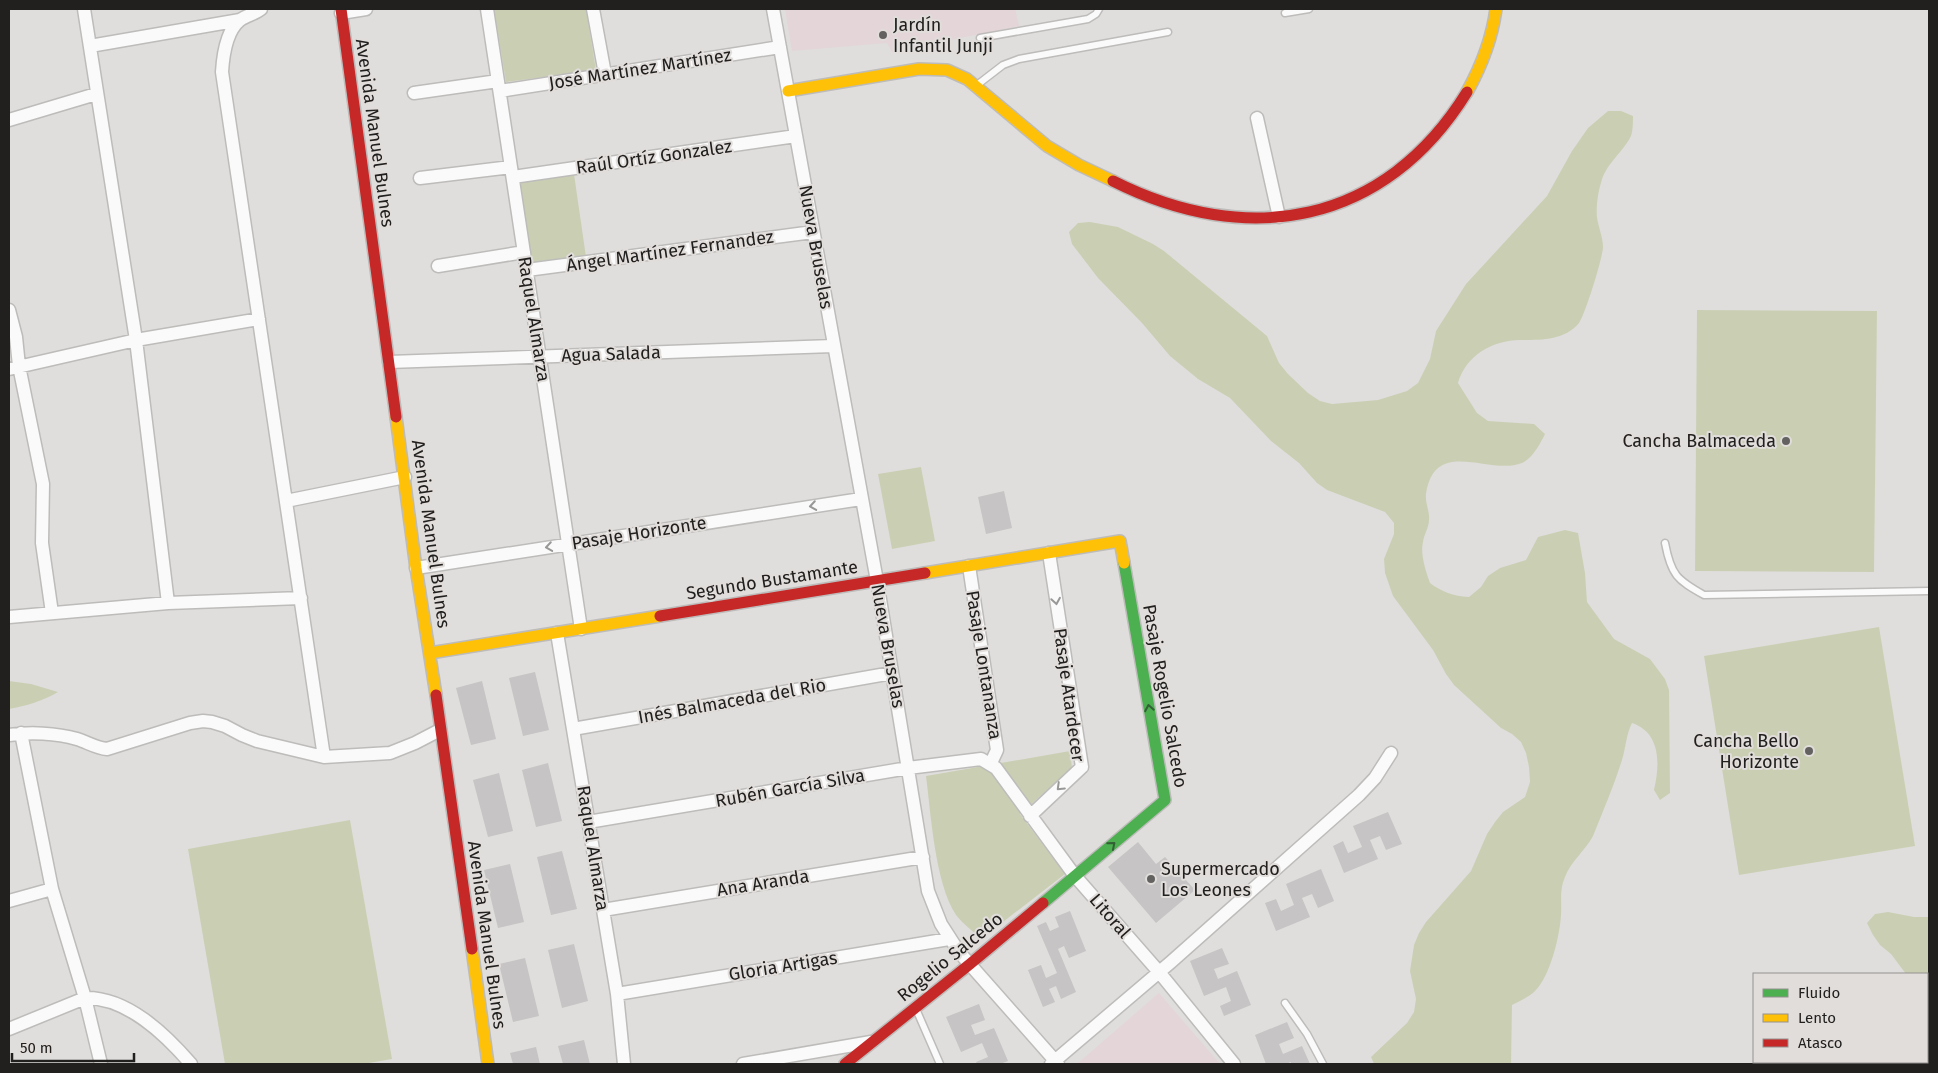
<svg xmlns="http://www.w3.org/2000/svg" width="1938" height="1073" viewBox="0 0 1938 1073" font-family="'Fira Sans',sans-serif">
<rect width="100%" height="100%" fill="#e0dedc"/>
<!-- industrial -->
<path fill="#e3d5d8" d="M785,9H1015L1019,26L892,52L887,43L792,51Z
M1159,993L1220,1064H1079L1078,1063Z"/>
<!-- green -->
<path fill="#cacfb4" d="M494,9H586L596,70L506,82Z
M1608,111H1621L1633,116C1633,123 1633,133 1630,138C1621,154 1605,165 1601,183C1598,192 1596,207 1597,217C1598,226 1603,237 1603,247C1603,257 1585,315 1579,323C1565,340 1542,340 1523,340C1494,339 1466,355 1458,383L1477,413L1488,421L1534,424L1545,434C1540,444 1533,458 1522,463C1489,476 1435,436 1426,494C1425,503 1430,512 1429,520C1429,527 1424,535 1423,542C1420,554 1426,572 1430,583C1442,592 1453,596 1469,597L1481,587L1488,576L1500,568L1526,560L1538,537L1565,530L1578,533L1585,573L1587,602L1614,639L1650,659L1665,679L1669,690L1670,793L1660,800L1654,790C1660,764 1661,733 1632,723C1626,735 1626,747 1622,760C1614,786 1603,811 1593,836C1585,851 1571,861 1565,877C1559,890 1562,902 1561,915C1560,935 1550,977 1535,991C1529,997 1520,1001 1512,1005L1511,1064H1374L1371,1057L1407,1023L1414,1012L1416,999L1410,971L1414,945L1419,933L1426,922L1471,871L1487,834L1495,822L1503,812L1525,797L1530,782L1529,767L1526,753L1521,742L1512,734L1501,728L1454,685L1446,674L1433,650L1393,596L1385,573L1384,559L1394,534V523L1385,512L1327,490L1317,483L1299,463L1271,441L1230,398L1198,379L1170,356L1142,323L1098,278L1072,244L1069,232L1078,223L1090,222L1118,227L1153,244L1164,251L1267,336L1279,363L1288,374L1308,393L1320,401L1332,404L1378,400L1407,391L1418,383L1430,359L1436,331L1466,284L1547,196L1572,151L1588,128Z
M574,174L586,257L530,264L518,181Z
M1697,310L1877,311L1874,572L1695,571Z
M921,467L935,541L892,549L878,474Z
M1879,627L1915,846L1739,875L1704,656Z
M9,681L31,684L58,692C43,701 26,706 9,709Z
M1070,751L1072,768L1020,814L1065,874L981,939C973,931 963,924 956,915C935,883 931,815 926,776Z
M350,820L392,1059L363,1064H225L188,849Z
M1888,912L1914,917H1929V1064H1917V1062H1927V974H1906L1891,954L1880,945L1873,935L1867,923L1875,914Z"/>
<!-- building -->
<path fill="#c6c4c4" d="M1004,491L1012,528L986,534L978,497Z
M535,672L549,730L523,736L509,678Z
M482,681L496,739L471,745L456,688Z
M548,763L562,821L536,827L522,770Z
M499,773L513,831L488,837L473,780Z
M1388,812L1402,844L1386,850L1380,836L1370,840L1378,859L1344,873L1333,846L1343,841L1348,853L1362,847L1353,826Z
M1138,842L1156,864L1165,857L1195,890L1156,923L1108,867Z
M562,851L577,909L551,915L537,857Z
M510,864L524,922L498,928L484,870Z
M1321,869L1334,901L1318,908L1312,894L1302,898L1310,917L1276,931L1265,903L1276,899L1281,911L1294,905L1286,884Z
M1070,911L1086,951L1069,958L1064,946L1058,949L1076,992L1061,999L1056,986L1049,989L1055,1002L1043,1007L1028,970L1041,965L1046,978L1057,973L1037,926L1046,922L1050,931L1059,927L1055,917Z
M574,944L588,1001L562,1008L548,950Z
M1222,948L1229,964L1214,969L1218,979L1237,971L1251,1005L1224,1016L1220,1006L1231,1001L1226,987L1204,996L1190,961Z
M525,958L539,1016L513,1022L499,964Z
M979,1004L985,1020L971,1025L975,1035L994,1028L1008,1061L1000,1064H977L976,1062L988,1057L982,1043L961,1052L946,1017Z
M1287,1022L1294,1038L1279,1044L1283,1054L1302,1046L1310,1064H1291V1062L1285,1064H1266L1255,1035Z
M584,1040L590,1064H563L558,1046Z
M536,1047L540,1064H513L510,1053Z"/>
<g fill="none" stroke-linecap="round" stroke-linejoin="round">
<defs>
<path id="lane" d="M1285,13L1309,9
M980,38L1088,19L1096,14L1099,9
M977,85L1003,65L1019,59L1168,32
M1665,543C1671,575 1677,580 1704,595L1929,591
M1285,1003L1307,1034L1323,1064
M916,1009L940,1064"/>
<path id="street" d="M84,9L136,340L168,603
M261,9C255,14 247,15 240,20C226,31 223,56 222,72L324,757
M487,9L581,629
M593,9L605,74
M773,9L877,581L928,891L941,924L959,952L1058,1064
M341,13L366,9
M90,46L240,20
M500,91L780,47
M414,93L498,81
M1257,118L1279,217
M9,120L96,94
M513,177L796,136
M420,178L511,167
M438,266L524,252
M527,270L813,232
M9,310L16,337L19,366L43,484L42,543L52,613
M389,362L833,346
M9,369L136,340L259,319
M286,501L405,477
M969,566L997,750L991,763
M416,568L861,499
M9,617L168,603L301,598
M557,633L617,994L624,1064
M573,729L892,673
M21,733L52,889L85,998L101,1064
M9,735C30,732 56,733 77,739C87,742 96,748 107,749L190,723L203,721L212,722L225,726L242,735L257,741L324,757L390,753L415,743L440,730
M1030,816L1082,767L1049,553
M588,822L908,768L981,759L996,768L1075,876L1159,972L1234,1064
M9,901L52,889
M603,910L923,857
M617,994L949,939
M9,1029L85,998C127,997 165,1034 191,1064
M743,1064L871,1042
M1051,1064L1171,962L1359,795L1375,778L1391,753"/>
<path id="fast" d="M1043,903L1165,800L1124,563"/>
<path id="slow" d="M788,91L919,69L947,70L967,79L1047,146L1079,165L1113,181
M1467,92C1482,65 1492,39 1496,9
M396,417L416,568L436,695
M925,573L1120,541L1124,563
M430,653L660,616
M472,949L488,1064"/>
<path id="jam" d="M341,9L396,417
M1113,181C1248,249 1385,225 1467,92
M660,616L925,573
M436,695L472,949
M845,1064L970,964L1043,903"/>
</defs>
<!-- lane casing -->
<use href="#lane" stroke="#bdbcba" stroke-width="9"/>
<!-- street casing -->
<use href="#street" stroke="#bdbcba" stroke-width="15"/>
<!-- fast casing -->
<use href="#fast" stroke="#bdbcba" stroke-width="14"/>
<!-- slow casing -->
<use href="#slow" stroke="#bdbcba" stroke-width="14"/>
<!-- jam casing -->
<use href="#jam" stroke="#bdbcba" stroke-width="14"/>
<!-- lane -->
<use href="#lane" stroke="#fafafa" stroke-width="6"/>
<!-- street -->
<use href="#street" stroke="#fafafa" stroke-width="12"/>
<!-- fast -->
<use href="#fast" stroke="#4caf50" stroke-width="11"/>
<!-- slow -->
<use href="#slow" stroke="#ffc107" stroke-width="11"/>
<!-- jam -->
<use href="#jam" stroke="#c62828" stroke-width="11"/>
</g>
<!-- one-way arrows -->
<defs><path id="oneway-chevron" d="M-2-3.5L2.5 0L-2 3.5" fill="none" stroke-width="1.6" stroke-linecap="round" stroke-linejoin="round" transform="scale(1.25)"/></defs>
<g stroke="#989897">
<use href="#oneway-chevron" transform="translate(813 506) rotate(171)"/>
<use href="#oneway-chevron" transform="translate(549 547) rotate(171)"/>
<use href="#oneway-chevron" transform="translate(1056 601) rotate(81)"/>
<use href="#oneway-chevron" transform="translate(1060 787) rotate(136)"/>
</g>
<g stroke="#346035">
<use href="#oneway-chevron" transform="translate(1149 708) rotate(-100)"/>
<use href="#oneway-chevron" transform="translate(1112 845) rotate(-40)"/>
</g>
<!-- markers -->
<g fill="#646261" stroke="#e1dddb" stroke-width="2">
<circle cx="883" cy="35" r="5"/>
<circle cx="1786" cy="441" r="5"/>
<circle cx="1809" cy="751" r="5"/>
<circle cx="1151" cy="879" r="5"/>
</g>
<g text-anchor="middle" stroke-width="4" stroke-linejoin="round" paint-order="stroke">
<!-- poi labels -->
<g font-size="18" fill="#21201f" stroke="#e1dddb" text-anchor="start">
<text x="893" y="31">Jardín<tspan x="893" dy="21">Infantil Junji</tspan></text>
<text x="1776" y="447" text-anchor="end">Cancha Balmaceda</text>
<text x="1799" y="747" text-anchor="end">Cancha Bello<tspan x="1799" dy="21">Horizonte</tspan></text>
<text x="1161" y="875">Supermercado<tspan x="1161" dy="21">Los Leones</tspan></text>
</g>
<!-- street labels -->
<g font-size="18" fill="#21201f" stroke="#e1dddb">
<text transform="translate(640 69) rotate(-9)" y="6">José Martínez Martínez</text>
<text transform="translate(375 133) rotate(82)" y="6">Avenida Manuel Bulnes</text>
<text transform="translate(654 157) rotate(-8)" y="6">Raúl Ortíz Gonzalez</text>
<text transform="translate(816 247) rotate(80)" y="6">Nueva Bruselas</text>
<text transform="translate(670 251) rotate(-8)" y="6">Ángel Martínez Fernandez</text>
<text transform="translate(534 319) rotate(81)" y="6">Raquel Almarza</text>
<text transform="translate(611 354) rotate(-2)" y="6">Agua Salada</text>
<text transform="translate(639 533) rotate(-9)" y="6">Pasaje Horizonte</text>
<text transform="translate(431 534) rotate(82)" y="6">Avenida Manuel Bulnes</text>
<text transform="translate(772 580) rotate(-9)" y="6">Segundo Bustamante</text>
<text transform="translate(888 646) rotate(80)" y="6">Nueva Bruselas</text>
<text transform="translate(984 665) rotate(81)" y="6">Pasaje Lontananza</text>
<text transform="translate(1069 695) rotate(82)" y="6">Pasaje Atardecer</text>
<text transform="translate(1165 696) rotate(80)" y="6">Pasaje Rogelio Salcedo</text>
<text transform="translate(732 701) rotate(-10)" y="6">Inés Balmaceda del Rio</text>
<text transform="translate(790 788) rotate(-10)" y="6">Rubén García Silva</text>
<text transform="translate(593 848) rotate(81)" y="6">Raquel Almarza</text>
<text transform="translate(763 883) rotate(-9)" y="6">Ana Aranda</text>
<text transform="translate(1110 916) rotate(49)" y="6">Litoral</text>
<text transform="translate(487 935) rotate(82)" y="6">Avenida Manuel Bulnes</text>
<text transform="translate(950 957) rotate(-39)" y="6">Rogelio Salcedo</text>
<text transform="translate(783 966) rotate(-9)" y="6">Gloria Artigas</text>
</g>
</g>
<!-- border -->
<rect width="1938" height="1073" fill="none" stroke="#21201f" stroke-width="20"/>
<!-- legend -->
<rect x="1753" y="973" width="175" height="90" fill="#e1dddb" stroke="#949190"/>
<rect x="1763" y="989" width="25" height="8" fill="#4caf50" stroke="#949190"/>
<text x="1798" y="998" font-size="15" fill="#21201f">Fluido</text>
<rect x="1763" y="1014" width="25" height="8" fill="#ffc107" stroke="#949190"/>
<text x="1798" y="1023" font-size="15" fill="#21201f">Lento</text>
<rect x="1763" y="1039" width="25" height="8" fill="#c62828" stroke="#949190"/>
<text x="1798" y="1048" font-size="15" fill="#21201f">Atasco</text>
<!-- scale -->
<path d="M12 1053v8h122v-8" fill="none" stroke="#21201f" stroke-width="2.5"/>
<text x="20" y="1053" font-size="15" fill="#21201f" stroke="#e1dddb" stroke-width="4" paint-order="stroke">50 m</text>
</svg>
